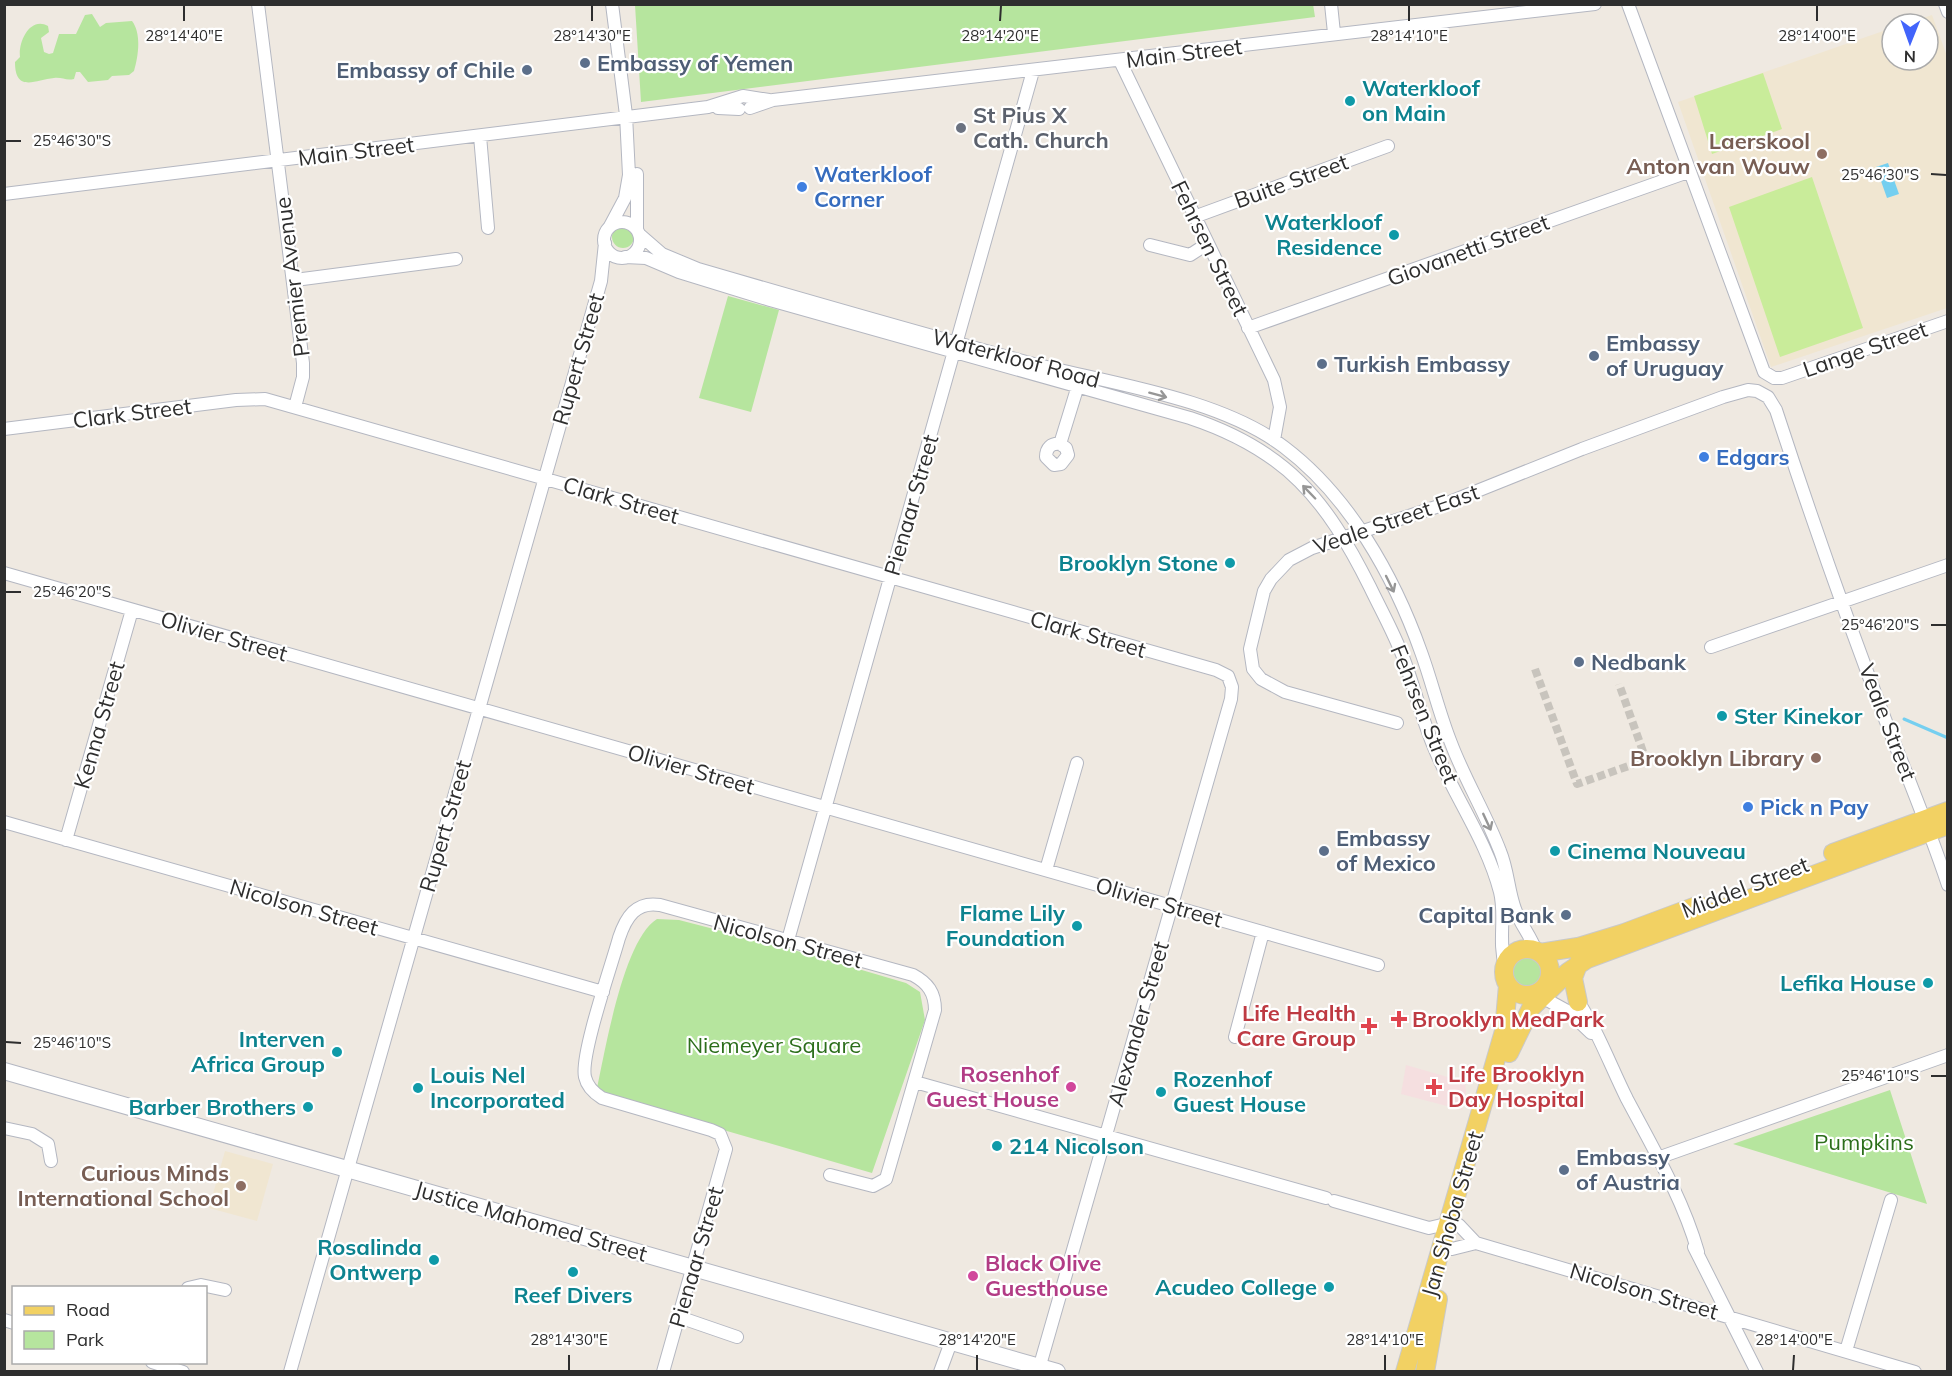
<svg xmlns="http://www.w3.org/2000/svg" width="1952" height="1376" viewBox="0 0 1952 1376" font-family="Mulish,sans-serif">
<rect width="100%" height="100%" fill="#efe9e1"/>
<!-- education -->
<path fill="#f0e6d1" d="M1932,15L1948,59L1947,308L1771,367L1678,102L1892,28V60H1928V24H1905Z
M225,1151L273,1164L257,1221L209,1208Z"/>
<!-- medical -->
<path fill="#f5dfe0" d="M1406,1065L1465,1082L1466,1091L1462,1110L1401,1094Z"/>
<!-- green -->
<path fill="#b6e59e" d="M1313,4L1315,17L641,102L635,5Z
M92,14L100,27L106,23L132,21C142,34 138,57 134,71L129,75L112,76L108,80L88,82L80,72H76L74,79C66,81 62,77 54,78C35,80 15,93 15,62L20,57C18,42 30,16 48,26L49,32L41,38L44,52L49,54L53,53L59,34H76L85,15Z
M612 237a11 11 0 1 1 22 0a11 11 0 1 1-22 0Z
M728,296L779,310L751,412L699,398Z
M657,919L679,920L787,948L906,983L920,992L925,1020L872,1173L596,1093C605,1052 623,940 657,919Z
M1508 975a18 18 0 1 1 36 0a18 18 0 1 1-36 0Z
M1890,1090L1927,1204L1733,1144Z"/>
<!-- pitch -->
<path fill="#c9ec9a" d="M1763,73L1782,129L1712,154L1694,96Z
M1812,177L1863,328L1780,357L1729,207Z"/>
<!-- water -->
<path fill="#75cff0" d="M1888,163L1899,194L1887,198L1876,167Z"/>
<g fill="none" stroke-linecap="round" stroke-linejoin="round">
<!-- stream -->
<path stroke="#75cff0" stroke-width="3" d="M1904,719L1948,738"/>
<!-- pedestrian-tunnel -->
<path stroke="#c8c4bd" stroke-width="8" stroke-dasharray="8 4" stroke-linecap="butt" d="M1535,669L1577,784L1646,760L1619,684"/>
<defs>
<path id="minor" d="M258,4L303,363V377L295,407
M1331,4L1334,33
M1628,4L1764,372L1774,378H1782L1948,321
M1945,4L1948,12
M1120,61L1274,380L1280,407L1274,440
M718,108L739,109
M750,108L773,100L1595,4
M480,136L488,228
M637,174V230
M4,194L708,107L743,96L769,100
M1194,217L1388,146
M604 240a18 18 0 1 1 36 0a18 18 0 1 1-36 0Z
M609,228L625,198L629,175L626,115L612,4
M639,234L662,254L698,269C808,301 919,333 1030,363C1108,383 1220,398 1284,447C1349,496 1394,576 1421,652C1432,682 1439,713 1451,743C1465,780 1486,814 1500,851C1508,870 1508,890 1515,909C1520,924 1531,936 1536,951
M1150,245L1190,255L1207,244
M625,257L646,258L679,272L770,300L1190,418C1286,450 1326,499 1370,587C1381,610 1394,633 1403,657C1415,688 1422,721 1436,752C1456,799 1487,842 1500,892C1506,916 1498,942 1505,965
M295,280L456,259
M1248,328L1688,172
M4,429L236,400L265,399L1216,670L1228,676L1232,687L1231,699L1038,1372
M1060,444L1066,448L1068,455L1061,464L1054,465L1046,457C1046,448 1051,443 1060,444L1080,379
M4,573L1378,965
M1711,647L1948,565
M1397,723L1285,692L1261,679L1253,669L1250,649L1264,591L1271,579L1289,560L1312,548L1442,505L1582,449L1723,397L1748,390L1757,391L1768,397L1776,410C1811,517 1848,623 1888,727C1909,780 1930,831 1948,885
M4,822L603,992
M66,840L132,610
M1046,870L1077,763
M788,940L1033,71
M1538,995L1569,1012L1591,1033
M1575,997C1597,1028 1610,1065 1627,1099C1653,1148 1683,1199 1698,1252
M1235,1037L1263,932
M915,1082L1326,1198
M4,1128L32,1134L48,1144L51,1161
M1652,1160L1948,1055
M1334,1201L1429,1228L1450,1223
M1459,1225L1476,1243L1915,1372
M1694,1247L1757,1372
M1452,1249L1476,1243
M188,1288L201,1285L225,1290
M679,1317L737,1337
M4,1320L14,1323
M1846,1351L1891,1200
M152,1362L183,1372
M290,1372L601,281L605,243
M663,1372L726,1149L720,1134L711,1130L602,1098C594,1093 587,1086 585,1077C580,1055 612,964 619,938C626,917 636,901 660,905L913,975C928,983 935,993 935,1010L886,1179L873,1186L830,1175
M940,1372L951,1342"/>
<path id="secondary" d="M4,1071L1057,1372"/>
<path id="primary" d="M1833,853L1948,811
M1504 972a23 23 0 1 1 46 0a23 23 0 1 1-46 0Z
M1540,953L1578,947L1624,933L1699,905
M1578,1002L1573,978L1579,962
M1531,1008L1568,972L1587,959L1948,825
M1509,1053L1531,1008L1533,997
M1405,1372L1504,1031L1508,985
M1425,1372L1438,1299"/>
</defs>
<!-- minor casing -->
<use href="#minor" stroke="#b4b7c1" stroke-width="14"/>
<!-- secondary casing -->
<use href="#secondary" stroke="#b4b7c1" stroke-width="18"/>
<!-- primary casing -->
<use href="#primary" stroke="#c9c9c9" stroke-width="20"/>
<!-- minor -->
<use href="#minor" stroke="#fff" stroke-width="12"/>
<!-- secondary -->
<use href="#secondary" stroke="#fff" stroke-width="16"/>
<!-- primary -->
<use href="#primary" stroke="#f2d163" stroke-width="18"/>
</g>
<!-- one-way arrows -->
<defs><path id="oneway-shaft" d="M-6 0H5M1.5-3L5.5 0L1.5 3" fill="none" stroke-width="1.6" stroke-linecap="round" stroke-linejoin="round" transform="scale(1.5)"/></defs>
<g stroke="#969696">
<use href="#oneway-shaft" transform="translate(1158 395) rotate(15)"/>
<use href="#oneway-shaft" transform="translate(1309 492) rotate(-134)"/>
<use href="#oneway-shaft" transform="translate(1390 584) rotate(64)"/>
<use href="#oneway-shaft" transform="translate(1487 822) rotate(65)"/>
</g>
<!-- ticks -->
<path fill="none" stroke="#2e2e2e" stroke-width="2" d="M184,21V6M592,21V6M1000,21L1001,6M1409,21V6M1817,21V6M6,141H21M1931,174L1946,175M6,592H21M1931,625H1946M6,1042L21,1043M1931,1076H1946M569,1370V1355M977,1370V1355M1385,1370V1355M1793,1370L1794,1355"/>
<!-- markers -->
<g fill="#5c6f8a" stroke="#fff" stroke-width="2">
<circle cx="585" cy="63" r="6"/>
<circle cx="527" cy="70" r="6"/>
<circle cx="1594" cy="356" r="6"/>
<circle cx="1322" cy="364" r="6"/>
<circle cx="1579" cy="662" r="6"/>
<circle cx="1324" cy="851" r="6"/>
<circle cx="1566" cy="915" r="6"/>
<circle cx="1564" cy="1170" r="6"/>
</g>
<g fill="#0f9aa8" stroke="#fff" stroke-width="2">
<circle cx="1350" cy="101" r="6"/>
<circle cx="1394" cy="235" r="6"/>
<circle cx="1230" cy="563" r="6"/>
<circle cx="1722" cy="716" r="6"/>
<circle cx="1555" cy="851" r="6"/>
<circle cx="1077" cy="926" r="6"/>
<circle cx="1928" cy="983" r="6"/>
<circle cx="337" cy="1052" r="6"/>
<circle cx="418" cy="1088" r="6"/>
<circle cx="1161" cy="1092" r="6"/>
<circle cx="308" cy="1107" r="6"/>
<circle cx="997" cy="1146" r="6"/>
<circle cx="434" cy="1260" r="6"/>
<circle cx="573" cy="1272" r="6"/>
<circle cx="1329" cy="1287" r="6"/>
</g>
<circle fill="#6b7280" stroke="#fff" stroke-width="2" cx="961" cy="128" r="6"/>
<g fill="#8d6e63" stroke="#fff" stroke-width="2">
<circle cx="1822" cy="154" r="6"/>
<circle cx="1816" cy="758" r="6"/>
<circle cx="241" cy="1186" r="6"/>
</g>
<g fill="#3f7fe0" stroke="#fff" stroke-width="2">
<circle cx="802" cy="187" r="6"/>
<circle cx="1704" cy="457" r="6"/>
<circle cx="1748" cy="807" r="6"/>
</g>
<g fill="#e0444e" stroke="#fff" stroke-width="2">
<path d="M1396 1010h6v6h6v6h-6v6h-6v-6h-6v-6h6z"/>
<path d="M1366 1017h6v6h6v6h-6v6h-6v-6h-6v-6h6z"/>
<path d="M1431 1078h6v6h6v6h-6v6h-6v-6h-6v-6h6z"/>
</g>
<g fill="#d1479c" stroke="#fff" stroke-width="2">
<circle cx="1071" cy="1087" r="6"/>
<circle cx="973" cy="1276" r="6"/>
</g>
<g text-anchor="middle" stroke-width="4.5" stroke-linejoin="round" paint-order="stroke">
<!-- street labels -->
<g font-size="22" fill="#2e2e2e" stroke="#fff">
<text transform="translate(1184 53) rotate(-7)" y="8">Main Street</text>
<text transform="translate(356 151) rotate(-7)" y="8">Main Street</text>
<text transform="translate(1291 181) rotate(-20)" y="8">Buite Street</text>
<text transform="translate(1210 248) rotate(64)" y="8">Fehrsen Street</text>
<text transform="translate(1468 250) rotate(-20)" y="8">Giovanetti Street</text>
<text transform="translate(292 277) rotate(-97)" y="8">Premier Avenue</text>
<text transform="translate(1865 349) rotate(-19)" y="8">Lange Street</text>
<text transform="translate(1016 358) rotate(15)" y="8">Waterkloof Road</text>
<text transform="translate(578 359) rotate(-74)" y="8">Rupert Street</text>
<text transform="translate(132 413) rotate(-7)" y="8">Clark Street</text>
<text transform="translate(621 500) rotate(16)" y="8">Clark Street</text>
<text transform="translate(911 505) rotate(-74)" y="8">Pienaar Street</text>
<text transform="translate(1396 519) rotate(-19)" y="8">Veale Street East</text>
<text transform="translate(1088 634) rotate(16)" y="8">Clark Street</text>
<text transform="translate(224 636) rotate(16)" y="8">Olivier Street</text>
<text transform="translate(1425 714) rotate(68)" y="8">Fehrsen Street</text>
<text transform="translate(1888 722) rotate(69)" y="8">Veale Street</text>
<text transform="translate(99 725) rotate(-74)" y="8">Kenna Street</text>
<text transform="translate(691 769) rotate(16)" y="8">Olivier Street</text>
<text transform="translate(445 826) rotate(-74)" y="8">Rupert Street</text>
<text transform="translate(1745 887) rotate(-21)" y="8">Middel Street</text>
<text transform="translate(1159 902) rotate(16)" y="8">Olivier Street</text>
<text transform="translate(304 907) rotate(16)" y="8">Nicolson Street</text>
<text transform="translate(788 941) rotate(15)" y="8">Nicolson Street</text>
<text transform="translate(1138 1024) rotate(-74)" y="8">Alexander Street</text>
<text transform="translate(1452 1214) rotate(-74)" y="8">Jan Shoba Street</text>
<text transform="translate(531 1221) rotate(16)" y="8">Justice Mahomed Street</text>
<text transform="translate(696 1257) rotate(-74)" y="8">Pienaar Street</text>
<text transform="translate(1644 1291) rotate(16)" y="8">Nicolson Street</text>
</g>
<!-- service labels -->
<g font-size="22" font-weight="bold" fill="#4e5e75" stroke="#fff" text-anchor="start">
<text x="597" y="71">Embassy of Yemen</text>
<text x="515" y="78" text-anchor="end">Embassy of Chile</text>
<text x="1606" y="351">Embassy<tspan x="1606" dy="25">of Uruguay</tspan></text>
<text x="1334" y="372">Turkish Embassy</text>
<text x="1591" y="670">Nedbank</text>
<text x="1336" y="846">Embassy<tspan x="1336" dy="25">of Mexico</tspan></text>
<text x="1554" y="923" text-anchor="end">Capital Bank</text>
<text x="1576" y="1165">Embassy<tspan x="1576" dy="25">of Austria</tspan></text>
</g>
<!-- culture labels -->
<g font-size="22" font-weight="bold" fill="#0d838f" stroke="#fff" text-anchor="end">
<text x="1362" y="96" text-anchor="start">Waterkloof<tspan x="1362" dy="25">on Main</tspan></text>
<text x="1382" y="230">Waterkloof<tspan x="1382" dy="25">Residence</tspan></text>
<text x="1218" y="571">Brooklyn Stone</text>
<text x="1734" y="724" text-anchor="start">Ster Kinekor</text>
<text x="1567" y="859" text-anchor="start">Cinema Nouveau</text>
<text x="1065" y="921">Flame Lily<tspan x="1065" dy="25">Foundation</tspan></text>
<text x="1916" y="991">Lefika House</text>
<text x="325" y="1047">Interven<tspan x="325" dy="25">Africa Group</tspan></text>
<text x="430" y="1083" text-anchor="start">Louis Nel<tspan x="430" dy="25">Incorporated</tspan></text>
<text x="1173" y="1087" text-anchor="start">Rozenhof<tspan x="1173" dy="25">Guest House</tspan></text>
<text x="296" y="1115">Barber Brothers</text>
<text x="1009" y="1154" text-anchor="start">214 Nicolson</text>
<text x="422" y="1255">Rosalinda<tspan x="422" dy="25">Ontwerp</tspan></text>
<text x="1317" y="1295">Acudeo College</text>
<text x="573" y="1303" text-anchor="middle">Reef Divers</text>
</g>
<!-- worship labels -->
<g font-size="22" font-weight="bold" fill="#5b616d" stroke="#fff" text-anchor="start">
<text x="973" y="123">St Pius X<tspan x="973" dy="25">Cath. Church</tspan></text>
</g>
<!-- education labels -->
<g font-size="22" font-weight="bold" fill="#785e54" stroke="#fff" text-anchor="end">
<text x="1810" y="149">Laerskool<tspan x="1810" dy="25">Anton van Wouw</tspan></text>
<text x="1804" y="766">Brooklyn Library</text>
<text x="229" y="1181">Curious Minds<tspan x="229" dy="25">International School</tspan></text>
</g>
<!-- shop labels -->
<g font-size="22" font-weight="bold" fill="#366cbe" stroke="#fff" text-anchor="start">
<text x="814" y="182">Waterkloof<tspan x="814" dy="25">Corner</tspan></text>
<text x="1716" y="465">Edgars</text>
<text x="1760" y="815">Pick n Pay</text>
</g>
<!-- health labels -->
<g font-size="22" font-weight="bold" fill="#be3a42" stroke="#fff" text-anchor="start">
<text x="1356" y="1021" text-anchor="end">Life Health<tspan x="1356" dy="25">Care Group</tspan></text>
<text x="1412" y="1027">Brooklyn MedPark</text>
<text x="1448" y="1082">Life Brooklyn<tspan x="1448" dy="25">Day Hospital</tspan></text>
</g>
<!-- park labels -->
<g font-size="22" fill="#2c6e1b" stroke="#fff">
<text x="774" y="1053">Niemeyer Square</text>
<text x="1864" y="1150">Pumpkins</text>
</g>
<!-- hotel labels -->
<g font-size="22" font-weight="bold" fill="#b23c85" stroke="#fff" text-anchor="end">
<text x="1059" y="1082">Rosenhof<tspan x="1059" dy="25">Guest House</tspan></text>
<text x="985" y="1271" text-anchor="start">Black Olive<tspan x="985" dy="25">Guesthouse</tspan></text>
</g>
</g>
<g font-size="15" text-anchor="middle" fill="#2e2e2e" stroke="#fff" stroke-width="4.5" stroke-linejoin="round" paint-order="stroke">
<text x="184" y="41">28°14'40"E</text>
<text x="592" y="41">28°14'30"E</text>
<text x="1000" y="41">28°14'20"E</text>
<text x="1409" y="41">28°14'10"E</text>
<text x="1817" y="41">28°14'00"E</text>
<text x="72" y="146">25°46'30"S</text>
<text x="1880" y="180">25°46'30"S</text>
<text x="72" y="597">25°46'20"S</text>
<text x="1880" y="630">25°46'20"S</text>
<text x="72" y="1048">25°46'10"S</text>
<text x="1880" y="1081">25°46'10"S</text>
<text x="569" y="1345">28°14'30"E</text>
<text x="977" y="1345">28°14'20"E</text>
<text x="1385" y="1345">28°14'10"E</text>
<text x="1794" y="1345">28°14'00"E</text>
</g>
<!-- border -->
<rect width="1952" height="1376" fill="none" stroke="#2e2e2e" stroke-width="12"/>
<!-- legend -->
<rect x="12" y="1286" width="195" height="78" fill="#ffffff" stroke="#ababab" stroke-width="1.5"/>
<rect x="24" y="1306" width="30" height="9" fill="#f2d163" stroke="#ababab" stroke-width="1.5"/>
<text x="66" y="1316" font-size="18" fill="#2e2e2e">Road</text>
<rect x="24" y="1331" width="30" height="18" fill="#b6e59e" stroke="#ababab" stroke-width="1.5"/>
<text x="66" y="1346" font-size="18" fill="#2e2e2e">Park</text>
<!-- north arrow -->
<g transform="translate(1910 42) rotate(181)"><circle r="28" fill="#ffffff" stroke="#ababab" stroke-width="1.5"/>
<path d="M0-4.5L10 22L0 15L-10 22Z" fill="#4264fb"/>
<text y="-9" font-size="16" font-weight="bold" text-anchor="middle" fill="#2e2e2e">N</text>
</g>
</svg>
